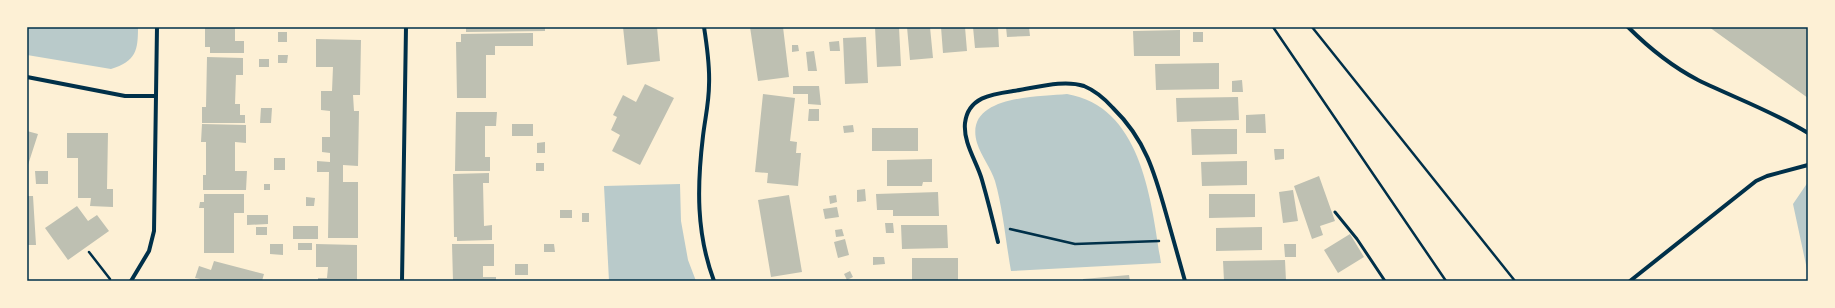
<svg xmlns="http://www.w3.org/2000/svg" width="1835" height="308" viewBox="0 0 1835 308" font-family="'Open Sans',sans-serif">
<rect width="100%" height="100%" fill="#fdf0d5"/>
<!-- green -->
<path fill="#b9caca" d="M27,27H138C138,51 136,61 111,69L27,55Z
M1067,94C1143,107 1151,202 1161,263L1011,271C1006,243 1003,209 995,181C991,168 981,156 977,143C963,95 1038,97 1067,94Z
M1808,182V274L1793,204Z
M680,184L681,221L688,260L696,281H609L604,186Z"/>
<!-- building -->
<path fill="#bec0b2" d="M205,27H235V41H244V53H210V47H205Z
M466,27H545V31L466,32Z
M623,27H657L660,61L627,65Z
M750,27H783L789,77L758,81Z
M875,27H899L901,66L877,67Z
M907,27H930L933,58L910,60Z
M941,27H965L967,51L943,53Z
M973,27H998L999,47L975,48Z
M1006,27H1029L1030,36L1007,37Z
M1709,27H1808V98Z
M1180,30V56H1134L1133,31Z
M278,32H287V42H278Z
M1193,32H1203V42H1193Z
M533,33V46H495V55H486V98H457L456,42H461V34Z
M866,37L868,83L845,84L843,38Z
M316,39L361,40L360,95H353L354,111H359L358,166L343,165V182H358V238H328L329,172H317V161L330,162V153L322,152V137H330V111L321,110V91H332L333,67H316Z
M839,41L840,51H830L829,42Z
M792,45H798L799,51L792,52Z
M814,51L817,71H808L806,52Z
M278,55H288L287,63H278Z
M207,57L243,58V75H236L235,104H240V115H245V123H202V107H206Z
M259,59H269V67H259Z
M1219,63V89L1156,90L1155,64Z
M1242,80L1243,92H1232V81Z
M645,84L674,98L640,165L612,151L620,135L611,130L617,117L613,115L623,95L636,102Z
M793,86H819L821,105L808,104V94H793Z
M763,94L795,98L790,141L797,142L796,153H801L798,186L767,183L768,173L755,172Z
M1238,97L1239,120L1177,122L1176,98Z
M261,108H272L271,123H260Z
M809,109H819V121H808Z
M456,112H497L496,126H485V157H490V171H455Z
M1265,114L1266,133H1246V115Z
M202,124L246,125V143L235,142V171H247L246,190H203V175H206V142H201Z
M512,124H533V136H512Z
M853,125L854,132L844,133L843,126Z
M872,128H918V151H872Z
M1191,129H1237V154L1192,155Z
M27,131L38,134L27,168Z
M67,133H108L107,189H113V207L90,206L91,198H78V158H67Z
M545,142V153H537V143Z
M1274,149H1284V159L1275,160Z
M274,158H285V170H274Z
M932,159V182H923L922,186H887V160Z
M1247,161V185L1202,186L1201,162Z
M536,163H544V171H536Z
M35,171H48V184H36Z
M489,173V183H483L484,226L492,225V240L457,241V237H454L453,174Z
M1319,176L1335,221L1320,226L1323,235L1312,239L1294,186Z
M264,184H270V190H264Z
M865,189L866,201L857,202V190Z
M1293,190L1298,221L1283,223L1279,192Z
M938,192L939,216H893V210H877L876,194Z
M204,194H244V213H234V253H204V208H199L200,202H204Z
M1209,194H1255V217L1209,218Z
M789,195L802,272L771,277L758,200Z
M836,195L837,202L830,204L829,196Z
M27,196H33L36,245H27Z
M306,197L315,198L314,206H306Z
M77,206L88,221L97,215L109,231L68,260L45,228Z
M837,207L839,217L825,219L823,209Z
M560,210H572V218H560Z
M582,213H589V222H582Z
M247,215H268V224L247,225Z
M885,223H893L894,233H886Z
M901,225H947L948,248L902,249Z
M293,226H318V239H293Z
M256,227H267V235H256Z
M1262,227V250L1216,251V228Z
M842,229L844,236L836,237L835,230Z
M1350,234L1364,257L1338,273L1324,250Z
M845,239L849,255L838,258L834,242Z
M298,243H312V250H298Z
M270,244H283V255L270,254Z
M316,244L357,245V281H318V278H327L328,267H316Z
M452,244H494V266H483V277H496V281H453Z
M544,244H554L555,252H544Z
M1284,244H1296V257H1285Z
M873,257H884L885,264L873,265Z
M912,258H958V281H912Z
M1285,260L1286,281H1224L1223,261Z
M214,261L264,274L262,281H200V279L195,278L199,266L211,270Z
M515,264H528V275H515Z
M850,271L853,277L847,280L844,274Z
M1129,275L1130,281H1083V279Z"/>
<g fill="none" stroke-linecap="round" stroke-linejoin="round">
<!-- path -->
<path stroke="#003049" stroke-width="2.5" d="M1273,27L1446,281
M1312,27L1515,281
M1010,229L1075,244L1159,241
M89,252L110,279"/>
<!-- service -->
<path stroke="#003049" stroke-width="3" d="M1335,212L1357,239L1385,281"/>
<!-- minor -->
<path stroke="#003049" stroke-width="4" d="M704,27C707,46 710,65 709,85C709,102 705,119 703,136C697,186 696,233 714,281
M1628,27C1648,47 1673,67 1698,80C1735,98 1774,112 1808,133
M27,77L125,96H156
M998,242C993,221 988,201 982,180C977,162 963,143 965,123C968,97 992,94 1013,91C1035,88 1063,79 1084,86C1096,91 1105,99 1113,108C1146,140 1155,174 1167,217C1173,238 1179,260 1185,281
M131,281L149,251L154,231L157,27
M402,281L406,27
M1630,281L1756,181L1767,176L1808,165"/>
</g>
<!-- border -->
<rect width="1835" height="308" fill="none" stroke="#fdf0d5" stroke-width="56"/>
<rect x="28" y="28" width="1779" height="252" fill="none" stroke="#003049" stroke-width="1.5"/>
</svg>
